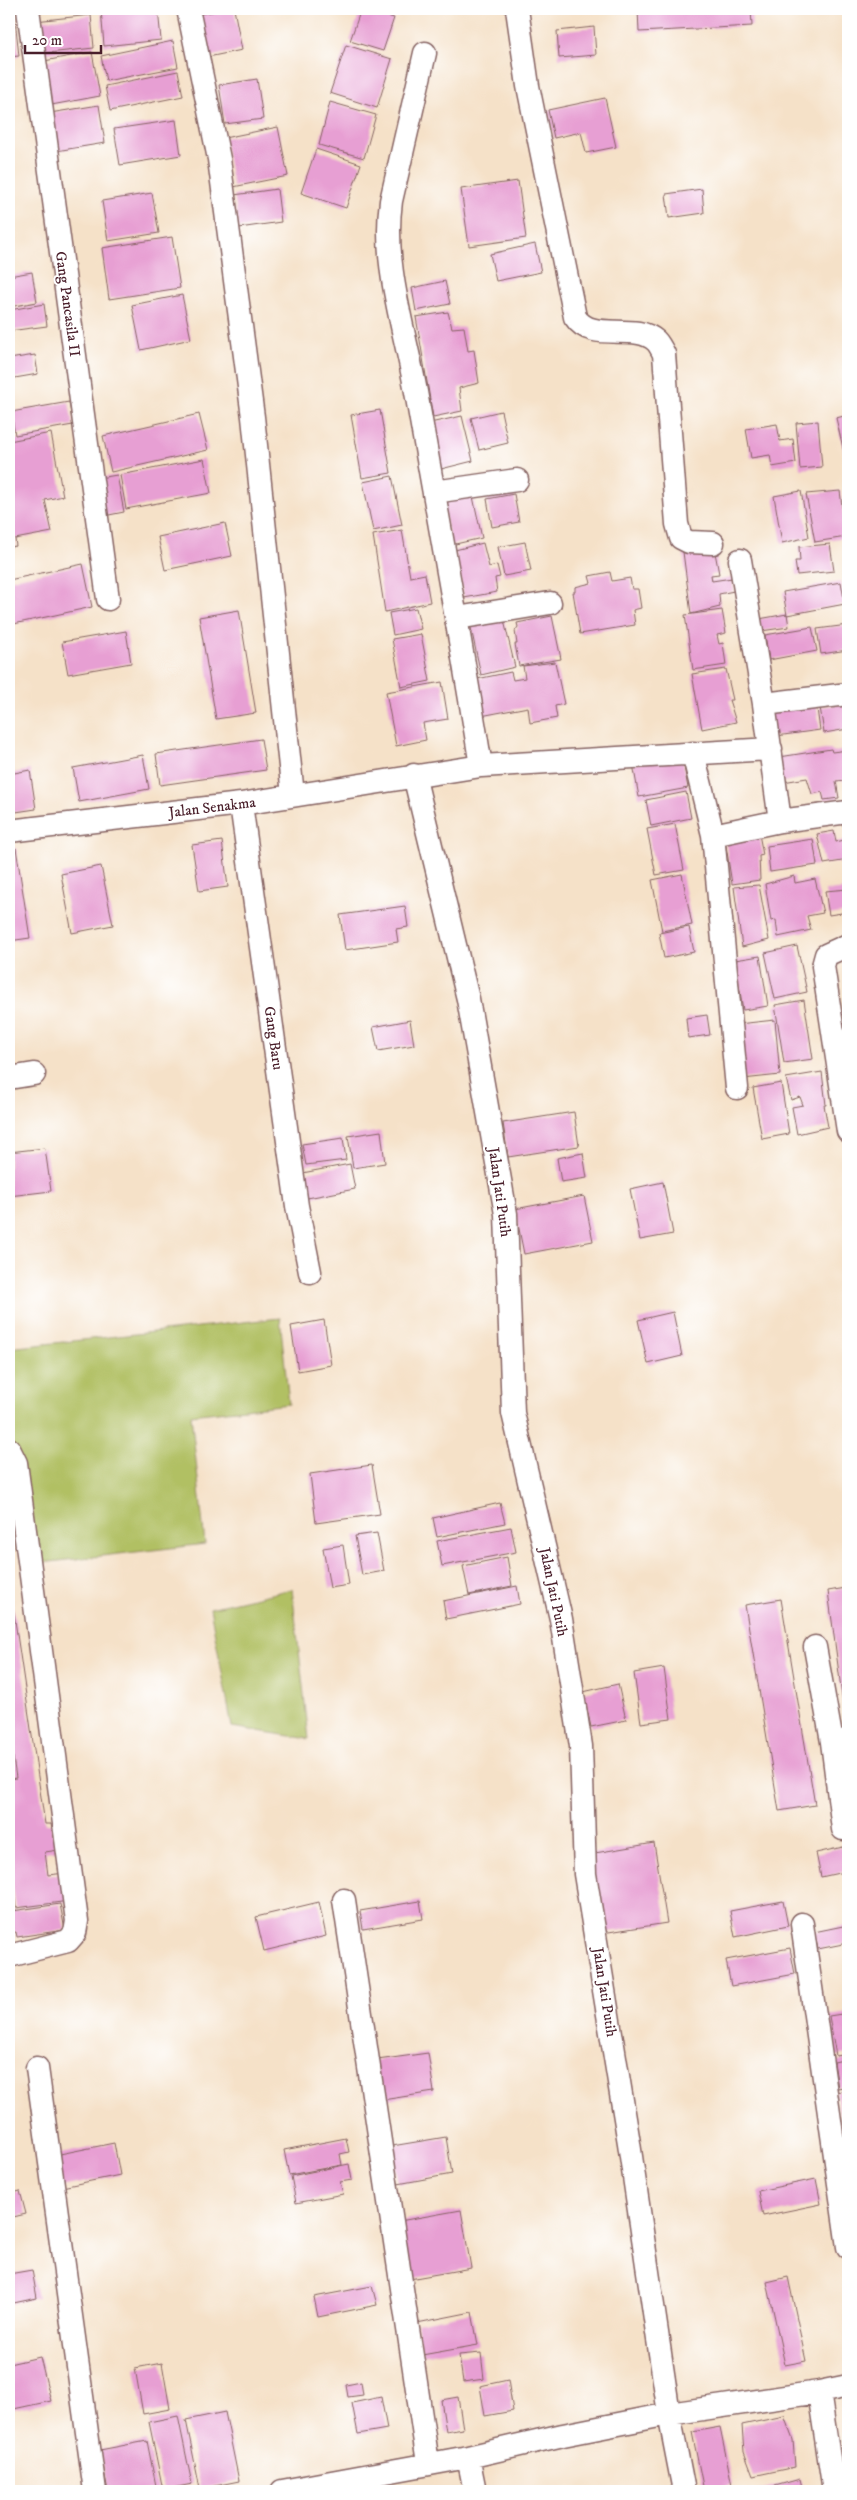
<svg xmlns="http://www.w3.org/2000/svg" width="857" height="2500" viewBox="0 0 857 2500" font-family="'IM FELL DW Pica',serif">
<rect width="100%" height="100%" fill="#fff"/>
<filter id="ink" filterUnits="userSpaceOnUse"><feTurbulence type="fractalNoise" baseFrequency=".02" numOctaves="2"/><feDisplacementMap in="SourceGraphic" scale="10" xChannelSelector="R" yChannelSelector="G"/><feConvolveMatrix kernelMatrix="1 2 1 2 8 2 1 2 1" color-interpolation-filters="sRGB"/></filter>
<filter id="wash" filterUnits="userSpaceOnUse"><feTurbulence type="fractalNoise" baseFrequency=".0096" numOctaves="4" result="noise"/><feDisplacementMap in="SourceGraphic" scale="20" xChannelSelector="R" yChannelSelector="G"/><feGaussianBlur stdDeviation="1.12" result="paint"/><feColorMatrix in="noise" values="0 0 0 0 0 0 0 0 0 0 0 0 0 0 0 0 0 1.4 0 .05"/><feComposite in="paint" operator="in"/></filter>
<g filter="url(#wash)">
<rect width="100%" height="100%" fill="#f5e1c8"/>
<!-- green -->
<path fill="#b1c063" stroke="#7e7047" d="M280,1318L289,1404L191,1415L205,1544L24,1565L9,1431V1348Z
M292,1589L309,1739L232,1727L210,1608Z"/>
<g id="blocks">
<!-- building -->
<path fill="#e79fd3" d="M9,9H14L19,56L9,57Z
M101,9H158L161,40L104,46Z
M228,9H234L242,50L208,57L200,14Z
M361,9L394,18L383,51L350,41Z
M638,9H751L752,26L639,32Z
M91,15L94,48L39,54L35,21Z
M594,27L596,55L559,58L557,31Z
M173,41L178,67L106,81L101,56Z
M346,45L392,59L377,108L330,93Z
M92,52L100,96L46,106L39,62Z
M178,71L183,96L110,111L105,86Z
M257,79L263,119L225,124L219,85Z
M605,98L616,147L586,153L581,132L554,138L548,110Z
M330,102L376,115L364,158L319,145Z
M99,105L105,143L56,151L50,113Z
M176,120L181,155L120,165L114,129Z
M278,127L288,176L233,187L224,138Z
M316,149L361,164L346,208L301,193Z
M518,181L526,238L469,246L461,189Z
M277,189L281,222L239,228L234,195Z
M702,189L704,213L669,218L666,194Z
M152,193L159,233L108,241L102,201Z
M172,237L180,288L109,299L102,248Z
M535,244L541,272L496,281L490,254Z
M32,272L37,302L9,307V276Z
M445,281L450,304L416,311L412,288Z
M182,295L191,339L141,350L132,305Z
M44,304L47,326L9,331V310Z
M448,312L452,328L464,327L468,351L474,350L479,383L459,388L462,411L433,417L416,317Z
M35,355L38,374L9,379V359Z
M69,402L73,425L15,435L11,412Z
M380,410L391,473L362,478L351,415Z
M501,411L508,443L479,450L471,418Z
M199,414L208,450L111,472L103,436Z
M848,415V460L846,461L836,418Z
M462,416L473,461L441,469L430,423Z
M818,421L822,467L800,469L796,423Z
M777,424L780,441L793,439L796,463L772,467L770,455L751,458L746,429Z
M51,433L63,496L45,500L52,532L15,539L16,546L9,547V441Z
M204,459L211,493L126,509L120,475Z
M117,475L124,512L99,517L93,479Z
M392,476L402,525L373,531L363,482Z
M801,491L809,537L782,543L774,496Z
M840,491L846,537L815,542L806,494Z
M472,492L482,538L451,545L441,498Z
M514,494L519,522L492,527L487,499Z
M225,523L232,556L165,570L158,537Z
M402,530L410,577L425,574L430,602L385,612L373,535Z
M525,542L531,571L504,576L498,547Z
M483,543L489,567L497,565L500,577L495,578L497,592L464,598L455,550Z
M830,544L834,571L797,575L795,561H800L799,547Z
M714,547L719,574L711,575L712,581L732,578L734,591L719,594L720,607L691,614L683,552Z
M83,564L92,607L9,625V580Z
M610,572L612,581L630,578L632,589H638L641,608L633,610L635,625L580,634L573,592H575V587L591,583L589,576Z
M841,582L845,604L787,615L783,592Z
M416,608L421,629L393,635L389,613Z
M239,610L256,713L216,719L199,617Z
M722,610L726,633L717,635L719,644L723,643L726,665L693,670L685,615Z
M787,614L789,627L761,631L759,619Z
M503,616L515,667L481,675L470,623Z
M552,616L561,659L519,666L515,644H517L515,631L518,627L517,623Z
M848,625V650L821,654L817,629Z
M812,627L817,651L769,660L765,635Z
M126,631L131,663L68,674L62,642Z
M421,634L430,681L401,687L392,639Z
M555,662L564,704L555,706L557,718L530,723L528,707L481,716L472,680L511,672L513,680L525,678L523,666Z
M726,669L733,700H729L736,722L702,729L692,674Z
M442,682L448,719L423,723L426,740L396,746L386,692Z
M816,702L820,730L769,737L766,709Z
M848,703V729L824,733L820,707Z
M261,739L266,770L160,785L156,754Z
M831,749L832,752L848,750V780L836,781L839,798L824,800L822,792L812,794L807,778L777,783L773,758Z
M143,755L149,789L79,802L73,768Z
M682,756L688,788L639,797L633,764Z
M30,770L36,809L9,813V774Z
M686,792L691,818L651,826L646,800Z
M675,824L684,870L656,875L647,829Z
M834,831L836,842L848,839V860L824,864L817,834Z
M759,834L763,855L759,856L760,880L732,884L725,839Z
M813,839L817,865L770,872L767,846Z
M222,841L228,887L199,891L192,845Z
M16,848L30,938L9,941V850Z
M101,866L113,925L72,933L61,874Z
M682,874L692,925L662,931L652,880Z
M794,876L795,883L815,879L823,913L807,916L811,930L778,937L776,920L771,921L765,884Z
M759,885L769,940L742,947L734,887Z
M848,889V912L829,915L825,891Z
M405,906L408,927L396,929L398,942L345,950L340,915Z
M689,927L694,952L664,958L659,933Z
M797,946L807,992L775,999L765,953Z
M848,954V980H847L844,955Z
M760,956L768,1006L743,1010L735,960Z
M804,1000L813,1059L784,1063L775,1005Z
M707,1015L710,1035L688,1038L686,1018Z
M410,1020L414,1045L378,1051L373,1027Z
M775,1020L780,1075L743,1079L738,1024Z
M822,1072L826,1105H824L828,1127L797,1134L792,1107L803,1105L800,1097L791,1100L786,1078Z
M781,1083L789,1134L762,1139L753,1088Z
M574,1112L579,1146L508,1157L503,1123Z
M381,1131L385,1163L353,1168L348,1136Z
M343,1138L346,1160L306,1165L302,1144Z
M45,1148L51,1191L9,1196V1152Z
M583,1153L587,1178L561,1182L557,1158Z
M350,1164L355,1189L302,1199L297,1174Z
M663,1182L673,1234L640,1240L630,1189Z
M584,1196L593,1241L524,1254L515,1209Z
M673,1312L682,1356L648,1364L638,1320Z
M324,1320L331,1365L298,1371L291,1326Z
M372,1465L380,1514L316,1523L310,1474Z
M500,1503L505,1523L437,1537L433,1518Z
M511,1527L516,1552L442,1566L437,1541Z
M377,1533L384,1571L362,1575L355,1536Z
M343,1545L349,1585L330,1588L323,1548Z
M507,1557L512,1586L469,1595L463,1566Z
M9,1580L45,1824H51L53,1836L63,1834L66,1849L45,1852L48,1875L65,1873L69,1901L16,1908L9,1860V1779L16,1778L13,1757L9,1758Z
M517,1586L520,1604L446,1619L443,1601Z
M846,1588L848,1602V1725L846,1726L828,1591Z
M781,1599L815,1805L779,1811L745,1605Z
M664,1668L671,1719L641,1723L634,1673Z
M618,1684L626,1720L591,1727L583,1692Z
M654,1843L667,1923L602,1933L589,1854Z
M843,1847L848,1871L821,1877L816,1853Z
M9,1893L12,1911L60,1904L65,1930L17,1937L16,1932L9,1933Z
M420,1901L423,1919L363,1929L360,1911Z
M783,1901L788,1926L735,1937L730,1911Z
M319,1902L326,1936L264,1951L256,1917Z
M848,1925V1943L818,1949L814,1932Z
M790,1948L795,1974L731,1986L726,1960Z
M848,2013V2054L836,2056L829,2016Z
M428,2053L434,2092L376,2101L370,2061Z
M848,2059V2086L838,2088L834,2062Z
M848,2090V2130L842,2131L836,2092Z
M848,2133V2152L842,2153L838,2135Z
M446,2137L452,2174L398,2184L392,2146Z
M346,2138L349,2152L340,2154L342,2165L289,2175L284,2150Z
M114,2143L120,2175L62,2187L55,2155Z
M349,2164L352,2180L340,2182L343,2194L296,2203L291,2176Z
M816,2179L821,2204L763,2216L758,2191Z
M20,2191L26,2214L9,2218V2194Z
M461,2210L471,2268L404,2280L394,2222Z
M32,2270L37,2298L9,2304V2274Z
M788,2277L806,2361L785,2365L767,2282Z
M372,2286L377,2305L318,2317L314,2297Z
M472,2312L478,2345L422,2355L417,2323Z
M481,2353L484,2379L463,2382L459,2355Z
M40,2357L51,2401L9,2410V2364Z
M162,2363L170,2409L143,2414L135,2368Z
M508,2380L513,2411L485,2416L480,2386Z
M361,2382L363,2395L348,2397L346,2385Z
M381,2397L387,2429L358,2434L352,2403Z
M458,2397L463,2429L446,2432L441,2400Z
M225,2412L239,2481L200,2489L186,2420Z
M178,2416L192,2484L163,2490L149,2422Z
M784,2416L793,2440L795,2467L753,2476L744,2452L742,2425Z
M720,2427L732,2485L704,2491L692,2432Z
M147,2441L157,2491H108L100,2450Z
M800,2479L803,2491H757Z"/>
</g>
</g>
<g filter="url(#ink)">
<use href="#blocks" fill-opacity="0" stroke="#866362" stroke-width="1"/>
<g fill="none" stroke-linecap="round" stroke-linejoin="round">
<defs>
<path id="street" d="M28,9L108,599
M188,9L219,159L253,417L293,795
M517,9L528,86L575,317C592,344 634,321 656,341C659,344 662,350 664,354L677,524L681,538L689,542L713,543
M425,53L391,201C382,265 405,330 416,392C438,517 461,641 481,766
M434,492L517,480
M740,560L764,704L780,821
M457,618L550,603
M764,704L848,694
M693,753L713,835L737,1088
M414,775L468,999L506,1214L513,1413L561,1619L581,1746L585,1874L629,2143L669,2414L684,2491
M241,804L297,1206L310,1272
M9,831L241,804L481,766L771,749
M713,835L780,821L848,812
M848,945L826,955L823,966L848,1131
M9,1078L34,1074
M9,1449L16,1463L77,1921L75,1933L68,1941L9,1956
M815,1647L832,1742L848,1740
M832,1742L843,1829
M344,1900L428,2463
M802,1924L848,2247
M37,2068L95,2491
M819,2392L834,2491
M468,2457L475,2491
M282,2491L468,2457L563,2435L669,2414L819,2392L848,2386"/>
</defs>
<!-- street casing -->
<use href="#street" stroke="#866362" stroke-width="25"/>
<!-- street -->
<use href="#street" stroke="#fff" stroke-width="22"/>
</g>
</g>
<g text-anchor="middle" stroke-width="4" stroke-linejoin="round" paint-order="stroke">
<!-- street labels -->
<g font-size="15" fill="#4a1f2b" stroke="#fff">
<text transform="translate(68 304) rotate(82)" y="5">Gang Pancasila II</text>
<text transform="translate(212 807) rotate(-7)" y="5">Jalan Senakma</text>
<text transform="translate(274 1038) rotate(82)" y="5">Gang Baru</text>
<text transform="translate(500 1192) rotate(82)" y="5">Jalan Jati Putih</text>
<text transform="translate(554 1592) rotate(78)" y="5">Jalan Jati Putih</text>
<text transform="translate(605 1992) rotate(81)" y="5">Jalan Jati Putih</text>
</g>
</g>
<!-- margin -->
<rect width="857" height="2500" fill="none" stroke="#fff" stroke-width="30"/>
<!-- scale -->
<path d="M25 45v8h76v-8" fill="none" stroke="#4a1f2b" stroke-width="2.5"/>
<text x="32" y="45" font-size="15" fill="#4a1f2b" stroke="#ffffff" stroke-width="4" paint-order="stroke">20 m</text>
</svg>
